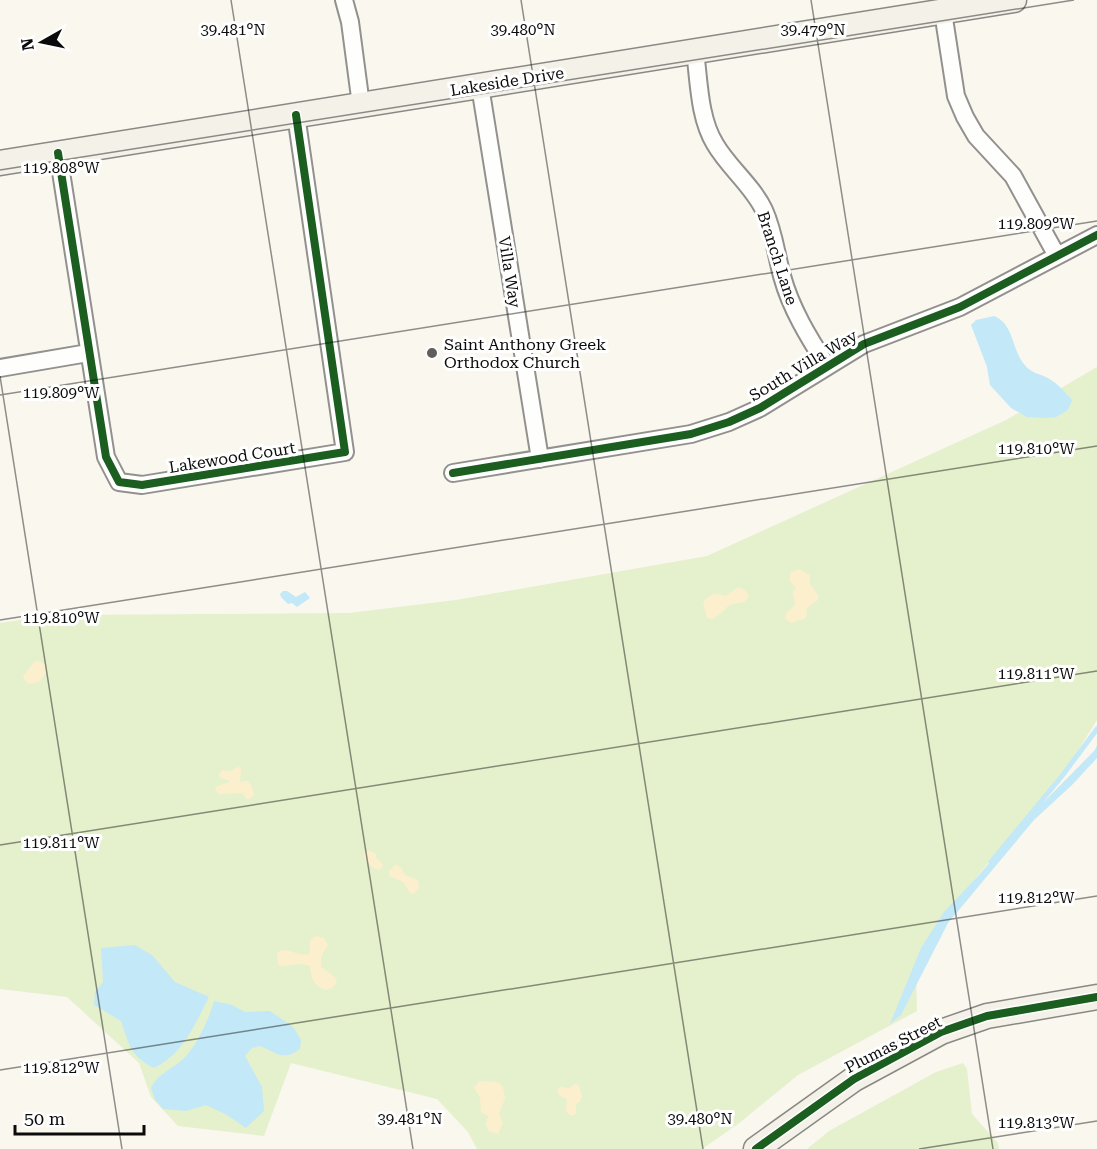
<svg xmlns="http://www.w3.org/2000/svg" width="1097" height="1149" viewBox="0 0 1097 1149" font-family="'Roboto Serif',serif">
<rect width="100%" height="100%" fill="#faf7ef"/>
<!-- green -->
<path fill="#e5f0cd" d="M1097,367V720L1065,771L936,926L916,970L917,1011L798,1075L738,1124L702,1149H477L468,1132L437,1099L291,1063L264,1136L178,1126L151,1097L139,1063L67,997L0,989V623L54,615L349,613L456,600L707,556L1006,420Z
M963,1063L967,1069L972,1114L998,1143L999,1149H807L829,1131L936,1072Z"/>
<!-- sand -->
<path fill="#fcefce" d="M799,569L810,575V584L818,595V600L807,608L806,618L791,623L785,618L786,613L795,605L793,592L796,587L790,582V573Z
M738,587L746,591L749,596C744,606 739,601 730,605C725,608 720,615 713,619L707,618L703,603C709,593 716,593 726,596Z
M39,661L45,664L46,672L39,682L30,684L25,681L23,676L34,662Z
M238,767L241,768L240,782L248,781L252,787L254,795L248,800L242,793L219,794L215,790L217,786L230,782L228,780L220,778L219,775L222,770L231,771Z
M368,850L376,854V858L382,863L383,866L379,870C373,869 364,861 364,854Z
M396,864L401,868L405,875L418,880L419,888L415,893L411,894L403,882L389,876V871Z
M316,936L324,938L328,945L321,957V967L335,977L337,982L332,988L326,990C313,986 311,977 310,966L302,964L280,966L278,964L277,952C290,946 296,957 309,954C312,946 306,941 316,936Z
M479,1081L498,1082L503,1087L505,1099L499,1113L503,1123L498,1134L489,1131L486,1124L488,1116L481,1112L480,1097L474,1088Z
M576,1084L579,1085L582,1096L580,1102L576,1104V1114L572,1116L566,1112L567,1099L559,1095L557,1090L560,1087L569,1088Z"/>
<!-- water -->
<path fill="#c3e8f7" d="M994,316C1013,323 1012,348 1023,363C1032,375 1041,373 1051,380C1059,385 1066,393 1072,400L1068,410L1056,417L1043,418L1027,417L1011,408L990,385L987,367L971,325L976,320Z
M283,591H287L296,597L305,592L310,598L297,607L292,603L288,604L281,597L280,594Z
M1097,745V758L1073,784L1034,820L948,923L901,1015L890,1024L921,948L944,912L979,875L1030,816L1095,750Z
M135,945L152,955L175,982L209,997C195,1024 183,1054 154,1068C130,1056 129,1044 121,1021L94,1005L95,992L103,982L101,948Z
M214,1001L232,1005L245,1012L270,1011L293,1027L301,1040L300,1049C283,1062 276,1052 260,1046L252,1048L245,1056L262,1087L264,1111L246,1128L227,1115L206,1105L186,1111L163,1109L155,1100L151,1088C157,1074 171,1070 182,1060C196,1048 209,1019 214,1001Z"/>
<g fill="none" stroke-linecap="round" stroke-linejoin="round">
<!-- stream -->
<path stroke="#c3e8f7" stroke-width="5" d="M991,862L1062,776L1097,729"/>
<defs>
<path id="street" d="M344,0L350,22L361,105
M943,12L956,96L965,117L976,136L1013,176L1057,256
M695,51C699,81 699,118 715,144C729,168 752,185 764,210C774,232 776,254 782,276C791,309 809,338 827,366
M480,86L540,459
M58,153L106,457L119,482L142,485L345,452L296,115
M0,368L88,353
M453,473L691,434L729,422L760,408L864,344L960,307L1097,235"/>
<path id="secondary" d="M0,163L1014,0
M756,1149L854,1079L941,1032L987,1016L1097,997"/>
</defs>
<!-- street casing -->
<use href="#street" stroke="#93918e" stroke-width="20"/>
<!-- secondary casing -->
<use href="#secondary" stroke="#898884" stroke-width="27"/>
<!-- street -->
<use href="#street" stroke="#fefefd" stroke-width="16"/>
<!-- secondary -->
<use href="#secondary" stroke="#f4f2e8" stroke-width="24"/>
<defs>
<path id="cycleway" d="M58,153L106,457L119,482L142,485L345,452L296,115
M453,473L691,434L729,422L760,408L864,344L960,307L1097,235
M756,1149L854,1079L941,1032L987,1016L1097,997"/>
</defs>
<!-- cycleway casing -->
<use href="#cycleway" stroke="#fff" stroke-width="11"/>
<!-- cycleway -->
<use href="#cycleway" stroke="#1b5e20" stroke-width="8"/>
</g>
<!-- ticks -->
<path fill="none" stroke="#0b0b0b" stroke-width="1.5" stroke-opacity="0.45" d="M231,0L413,1149M521,0L703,1149M811,0L993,1149M0,170L1074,0M0,376L122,1149M0,395L1097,221M0,620L1097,446M0,845L1097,671M0,1070L1097,896M919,1149L1097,1121"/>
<!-- markers -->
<circle fill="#5f5e5b" stroke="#fff" stroke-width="2" cx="432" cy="353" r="6"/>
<g text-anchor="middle" stroke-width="6" stroke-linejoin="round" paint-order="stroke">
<!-- street labels -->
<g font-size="16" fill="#0b0b0b" stroke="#fff">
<text transform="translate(507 81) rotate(-9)" y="6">Lakeside Drive</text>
<text transform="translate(778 258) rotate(72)" y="6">Branch Lane</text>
<text transform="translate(510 272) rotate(81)" y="6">Villa Way</text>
<text transform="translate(803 365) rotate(-31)" y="6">South Villa Way</text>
<text transform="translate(232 457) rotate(-9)" y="6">Lakewood Court</text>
<text transform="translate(893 1044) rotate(-27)" y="6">Plumas Street</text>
</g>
<!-- poi labels -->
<g font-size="16" fill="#0b0b0b" stroke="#fff" text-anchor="start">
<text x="444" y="350">Saint Anthony Greek<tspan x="444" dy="18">Orthodox Church</tspan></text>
</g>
</g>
<g font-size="15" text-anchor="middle" fill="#0b0b0b" stroke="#fff" stroke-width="6" stroke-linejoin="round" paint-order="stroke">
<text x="233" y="35">39.481°N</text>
<text x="523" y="35">39.480°N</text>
<text x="813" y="35">39.479°N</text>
<text x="61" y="173">119.808°W</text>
<text x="1036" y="229">119.809°W</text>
<text x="61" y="398">119.809°W</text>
<text x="1036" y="454">119.810°W</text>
<text x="61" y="623">119.810°W</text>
<text x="1036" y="679">119.811°W</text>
<text x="61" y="848">119.811°W</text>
<text x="1036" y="903">119.812°W</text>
<text x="61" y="1073">119.812°W</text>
<text x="410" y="1124">39.481°N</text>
<text x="700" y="1124">39.480°N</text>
<text x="1036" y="1128">119.813°W</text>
</g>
<!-- north arrow -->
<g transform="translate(42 42) rotate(261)" stroke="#ffffff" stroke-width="4.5" paint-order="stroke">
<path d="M0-4.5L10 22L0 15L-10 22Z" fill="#0b0b0b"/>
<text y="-9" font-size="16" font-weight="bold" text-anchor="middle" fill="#0b0b0b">N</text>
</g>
<!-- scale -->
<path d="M15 1125v9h129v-9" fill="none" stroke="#0b0b0b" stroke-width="3"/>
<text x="24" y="1125" font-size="18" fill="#0b0b0b" stroke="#ffffff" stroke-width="4.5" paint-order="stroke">50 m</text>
</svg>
